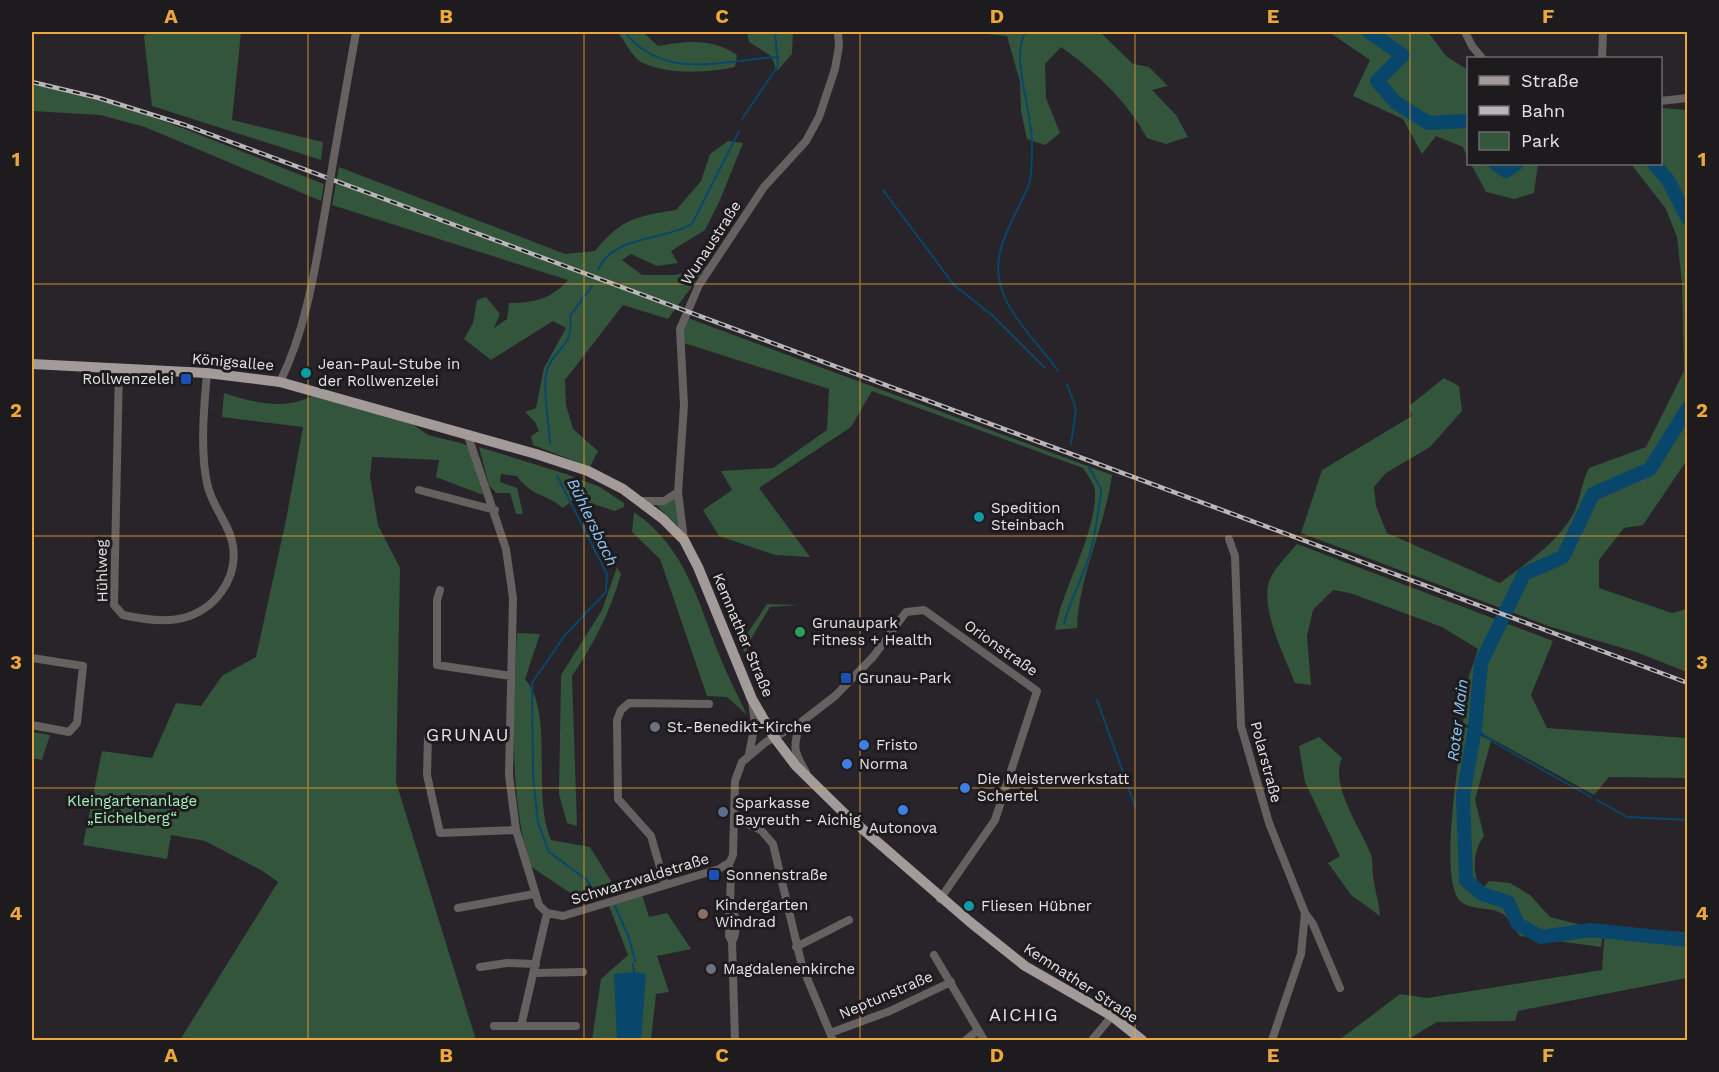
<svg xmlns="http://www.w3.org/2000/svg" width="1719" height="1072" viewBox="0 0 1719 1072" font-family="'Work Sans',sans-serif">
<rect width="100%" height="100%" fill="#282429"/>
<!-- green -->
<path fill="#32553b" d="M146,32H241L232,120L323,142L321,160L152,106L144,37Z
M618,32H643L658,46C687,41 712,38 737,55L735,67C707,73 667,75 641,62C632,57 624,40 618,32Z
M747,32H793L792,54L777,71L771,56L749,42Z
M965,32H1100L1133,64L1149,67L1168,86L1152,90L1176,115L1188,137L1166,144L1147,138C1127,101 1096,72 1061,47L1045,64L1046,98L1060,133L1045,145L1027,139L1021,111L1020,82L1007,36Z
M1329,32H1428L1446,56L1468,70V159L1463,147L1436,136L1422,154L1403,119L1353,96L1370,60Z
M32,85C128,100 232,149 324,184L321,201L145,127L100,115L32,111Z
M1661,108L1687,110V460L1643,525L1624,528L1599,560V588L1672,613L1687,609V672L1636,652L1551,627L1301,533L1322,470L1412,416L1409,406L1444,378L1459,386L1462,411L1430,447L1386,473L1374,487L1376,506L1387,533L1500,583C1525,564 1557,543 1572,516C1580,503 1581,483 1589,468L1646,447L1684,371L1682,283L1677,237L1666,209L1631,164H1660Z
M728,141L743,143L720,200L705,230L671,251L678,263L657,266L631,254L622,260L642,275H675L707,266L668,319L623,305L565,380L566,405L573,429L598,451L590,467L533,445L531,436L539,431L535,422L525,412L536,408L544,368L566,328L553,321L491,360L464,339L473,323L477,300L486,297L500,314L494,328L507,319L509,303C533,303 552,299 568,280L332,205L339,167L565,254L595,251C621,219 636,216 676,210L701,181L710,154Z
M1471,164H1538L1534,193L1514,199L1486,192Z
M688,318L1112,475C1105,527 1079,575 1077,628L1055,630C1063,586 1096,535 1095,492C1095,484 1087,474 1083,468L872,391L851,427L759,488L810,557L775,555L719,536L703,510L732,490L721,471L773,468L827,430L829,389L684,343L683,331Z
M224,393C253,402 283,411 312,396L412,424L428,435L464,444L470,448L483,495L436,477L439,460L372,457L370,477L378,525L400,568L396,782L476,1040H180L278,882L261,870L205,841L171,835L167,859L83,845L102,751L152,758L176,703L201,706L222,676L256,657L286,520L303,427L222,417Z
M479,447L566,474L600,487L624,503V507L615,511L575,498L563,508C545,493 532,497 517,476L501,474L500,482L517,488L523,514H516L510,493H496L489,485Z
M676,495L679,527L653,502Z
M634,512C688,549 699,607 723,664C730,681 739,698 747,715L727,697L707,696L660,559L632,532Z
M1297,544L1553,641L1531,695L1547,728L1687,738V783L1684,778L1609,777L1594,795L1463,723L1467,682L1478,649L1442,627L1350,593L1333,590L1313,610L1307,636L1311,685L1295,683C1285,657 1257,603 1271,577C1277,565 1289,554 1297,544Z
M617,567L621,574C611,610 593,646 572,676L577,826L567,823L559,794L561,675L602,610Z
M767,604L800,605L770,607L749,642L746,655L737,639L745,637Z
M517,633L540,634L525,679C555,713 531,794 551,840L590,847L614,886L579,899L530,866C508,790 514,712 517,633Z
M1462,725L1491,741L1475,800L1484,836C1474,850 1471,871 1480,886H1485L1489,881L1510,883L1530,895L1550,917L1585,926L1604,927L1601,947L1520,936C1513,928 1509,916 1499,912C1488,907 1469,910 1460,901C1438,877 1460,760 1462,725Z
M32,732L50,735L42,760L32,758Z
M1319,737L1342,758C1329,785 1362,830 1371,855C1373,861 1372,868 1373,874C1374,888 1379,901 1380,916L1351,895L1328,863L1340,856L1305,782L1299,746Z
M642,895L649,917L667,913L691,949L657,956L669,992L656,994L651,1040H592L601,979L628,955L609,906Z
M1605,929L1687,932V978L1518,1011L1515,1021L1437,1022L1407,1040H1339L1400,994L1427,998L1602,970Z"/>
<!-- water -->
<path fill="#08466b" d="M634,972L646,974L641,1040H617L614,974Z"/>
<g fill="none" stroke-linecap="round" stroke-linejoin="round">
<!-- stream -->
<path stroke="#08466b" stroke-width="2" d="M625,32C664,83 727,59 779,57
M1026,32C1009,54 1034,116 1032,147C1032,158 1032,174 1029,184C1017,216 991,247 1000,284C1009,318 1039,343 1058,371
M742,119L778,66L775,32
M883,190L954,285L993,316L1045,368
M598,270C613,235 663,241 692,224L739,131
M1067,384L1076,409L1071,444
M550,443C549,425 543,391 546,375C550,349 575,350 570,316L592,286
M557,476L607,574L606,592L565,635L532,683L533,775L538,823L549,852L587,880L592,889
M1064,624C1069,602 1080,584 1087,563C1095,541 1097,517 1101,494V489L1089,467
M1097,700L1135,806
M1475,728L1495,743L1591,797
M1597,800L1627,817L1688,820
M615,906L629,938L635,961
M633,964L634,972"/>
<!-- river -->
<path stroke="#08466b" stroke-width="14" d="M1369,32L1403,55L1377,81L1395,102L1428,123L1468,121
M1496,164L1506,171L1516,164
M1654,164L1668,180L1688,219
M1688,408L1650,469L1593,494L1563,557L1524,574L1481,663L1475,728L1463,796L1466,880L1482,894L1508,902L1518,924L1541,937L1591,930L1688,940"/>
<!-- minor -->
<path stroke="#646160" stroke-width="8" d="M1465,32L1472,46L1482,58
M1602,58L1603,32
M1660,101L1688,98
M333,162L356,32
M119,368L114,605L123,615C141,619 164,623 183,618C214,610 238,580 233,546C230,524 211,506 207,483C200,451 204,406 207,373
M280,382C308,325 316,262 327,200
M468,436L506,549L513,598L509,775L516,830L539,905L547,913L563,916L719,869L730,862L733,855L735,781L742,762L766,742L800,723L835,696L873,657L906,612L924,610L1037,691L995,820L940,899
M419,490L495,510
M640,501H664L678,492
M1229,539L1235,556L1241,726L1269,823L1305,913L1301,954L1272,1040
M684,540L678,492L684,405L680,329L699,285L764,187L806,141L819,117L835,69L839,46L838,32
M440,590L437,600V665L511,676
M32,658L83,666L77,723L69,732L32,725
M800,723C793,747 793,751 806,772
M428,736L427,775L440,833L516,830
M749,754L755,724L752,701
M735,818L761,830L773,844L802,966L833,1040
M728,864L731,872L729,936L732,942L735,1040
M665,885L651,836L618,799L617,720L621,710L629,703L709,704
M731,907C737,916 737,933 732,942
M458,908L534,894
M1305,913L1313,924L1340,988
M796,947L849,920
M934,955L984,1040
M480,967L507,963L536,964
M533,973L583,972
M494,1026H576
M521,1026L547,913
M830,1033L890,1011L951,982
M966,1040L978,1030
M1092,1040L1112,1016"/>
<!-- major -->
<path stroke="#a29b9a" stroke-width="10" d="M32,364L207,373L280,382L536,454L588,471L623,489L663,519L684,540L698,567L752,699L774,737L796,766L844,813L970,922L1025,966L1112,1016L1142,1040"/>
<defs>
<path id="rail" d="M32,82L99,98L185,125L1688,683"/>
</defs>
<!-- rail casing -->
<use href="#rail" stroke="#b9b7ba" stroke-width="4.5"/>
<!-- rail -->
<use href="#rail" stroke="#1e1b1f" stroke-width="2" stroke-dasharray="7" stroke-linecap="butt"/>
<!-- minor-bridge -->
<path stroke="#646160" stroke-width="8" d="M327,200L333,162"/>
</g>
<!-- grid -->
<path fill="none" stroke="#eea73c" stroke-width="1.5" stroke-opacity="0.55" d="M308,32V1040M584,32V1040M860,32V1040M1135,32V1040M1410,32V1040M32,284H1688M32,536H1688M32,788H1688"/>
<!-- markers -->
<g fill="#0f9aa8" stroke="#1e1b1f" stroke-width="2">
<circle cx="306" cy="373" r="6"/>
<circle cx="979" cy="517" r="6"/>
<circle cx="969" cy="906" r="6"/>
</g>
<g fill="#1a4fb4" stroke="#1e1b1f" stroke-width="2">
<rect x="180" y="373" width="12" height="12" rx="3"/>
<rect x="840" y="672" width="12" height="12" rx="3"/>
<rect x="708" y="869" width="12" height="12" rx="3"/>
</g>
<circle fill="#2e9e5b" stroke="#1e1b1f" stroke-width="2" cx="800" cy="632" r="6"/>
<g fill="#6b7280" stroke="#1e1b1f" stroke-width="2">
<circle cx="655" cy="727" r="6"/>
<circle cx="711" cy="969" r="6"/>
</g>
<g fill="#3f7fe0" stroke="#1e1b1f" stroke-width="2">
<circle cx="864" cy="745" r="6"/>
<circle cx="847" cy="764" r="6"/>
<circle cx="965" cy="788" r="6"/>
<circle cx="903" cy="810" r="6"/>
</g>
<circle fill="#5c6f8a" stroke="#1e1b1f" stroke-width="2" cx="723" cy="812" r="6"/>
<circle fill="#8d6e63" stroke="#1e1b1f" stroke-width="2" cx="703" cy="914" r="6"/>
<g text-anchor="middle" stroke-width="6" stroke-linejoin="round" paint-order="stroke">
<!-- street labels -->
<g font-size="15" fill="#e6e4e7" stroke="#1e1b1f">
<text transform="translate(711 243) rotate(-57)" y="5">Wunaustraße</text>
<text transform="translate(233 362) rotate(5)" y="5">Königsallee</text>
<text transform="translate(102 571) rotate(-91)" y="5">Hühlweg</text>
<text transform="translate(743 635) rotate(67)" y="5">Kemnather Straße</text>
<text transform="translate(1001 648) rotate(35)" y="5">Orionstraße</text>
<text transform="translate(1266 762) rotate(75)" y="5">Polarstraße</text>
<text transform="translate(640 879) rotate(-17)" y="5">Schwarzwaldstraße</text>
<text transform="translate(1081 983) rotate(33)" y="5">Kemnather Straße</text>
<text transform="translate(886 995) rotate(-23)" y="5">Neptunstraße</text>
</g>
<!-- poi labels -->
<g font-size="15" fill="#e6e4e7" stroke="#1e1b1f" text-anchor="start">
<text x="318" y="369">Jean-Paul-Stube in<tspan x="318" dy="17">der Rollwenzelei</tspan></text>
<text x="174" y="384" text-anchor="end">Rollwenzelei</text>
<text x="991" y="513">Spedition<tspan x="991" dy="17">Steinbach</tspan></text>
<text x="812" y="628">Grunaupark<tspan x="812" dy="17">Fitness + Health</tspan></text>
<text x="858" y="683">Grunau-Park</text>
<text x="667" y="732">St.-Benedikt-Kirche</text>
<text x="876" y="750">Fristo</text>
<text x="859" y="769">Norma</text>
<text x="977" y="784">Die Meisterwerkstatt<tspan x="977" dy="17">Schertel</tspan></text>
<text x="735" y="808">Sparkasse<tspan x="735" dy="17">Bayreuth - Aichig</tspan></text>
<text x="903" y="833" text-anchor="middle">Autonova</text>
<text x="726" y="880">Sonnenstraße</text>
<text x="715" y="910">Kindergarten<tspan x="715" dy="17">Windrad</tspan></text>
<text x="981" y="911">Fliesen Hübner</text>
<text x="723" y="974">Magdalenenkirche</text>
</g>
<!-- park labels -->
<g font-size="15" fill="#a1f2b6" stroke="#1e1b1f">
<text x="132" y="806">Kleingartenanlage<tspan x="132" dy="17">„Eichelberg“</tspan></text>
</g>
<!-- water labels -->
<g font-size="16" font-style="italic" fill="#8bc9f8" stroke="#1e1b1f">
<text transform="translate(593 522) rotate(64)" y="6">Bühlersbach</text>
<text transform="translate(1457 720) rotate(-83)" y="6">Roter Main</text>
</g>
<!-- quarter labels -->
<g font-size="18" letter-spacing="1.5" fill="#e6e4e7" stroke="#1e1b1f">
<text x="468" y="741">GRUNAU</text>
<text x="1024" y="1021">AICHIG</text>
</g>
</g>
<!-- border -->
<rect width="1719" height="1072" fill="none" stroke="#1e1b1f" stroke-width="66"/>
<!-- legend -->
<rect x="1467" y="57" width="195" height="108" fill="#1e1b1f" stroke="#6e6b6f" stroke-width="1.5"/>
<rect x="1479" y="76" width="30" height="9" fill="#a29b9a" stroke="#6e6b6f" stroke-width="1.5"/>
<text x="1521" y="87" font-size="18" fill="#e6e4e7">Straße</text>
<rect x="1479" y="106" width="30" height="9" fill="#b9b7ba" stroke="#6e6b6f" stroke-width="1.5"/>
<text x="1521" y="117" font-size="18" fill="#e6e4e7">Bahn</text>
<rect x="1479" y="132" width="30" height="18" fill="#32553b" stroke="#6e6b6f" stroke-width="1.5"/>
<text x="1521" y="147" font-size="18" fill="#e6e4e7">Park</text>
<rect x="33" y="33" width="1653" height="1006" fill="none" stroke="#eea73c" stroke-width="2"/>
<g font-size="20" text-anchor="middle" font-weight="bold" fill="#eea73c">
<text x="171" y="23">A</text>
<text x="446" y="23">B</text>
<text x="722" y="23">C</text>
<text x="997" y="23">D</text>
<text x="1273" y="23">E</text>
<text x="1548" y="23">F</text>
<text x="16" y="166">1</text>
<text x="1702" y="166">1</text>
<text x="16" y="417">2</text>
<text x="1702" y="417">2</text>
<text x="16" y="669">3</text>
<text x="1702" y="669">3</text>
<text x="16" y="920">4</text>
<text x="1702" y="920">4</text>
<text x="171" y="1062">A</text>
<text x="446" y="1062">B</text>
<text x="722" y="1062">C</text>
<text x="997" y="1062">D</text>
<text x="1273" y="1062">E</text>
<text x="1548" y="1062">F</text>
</g>
</svg>
